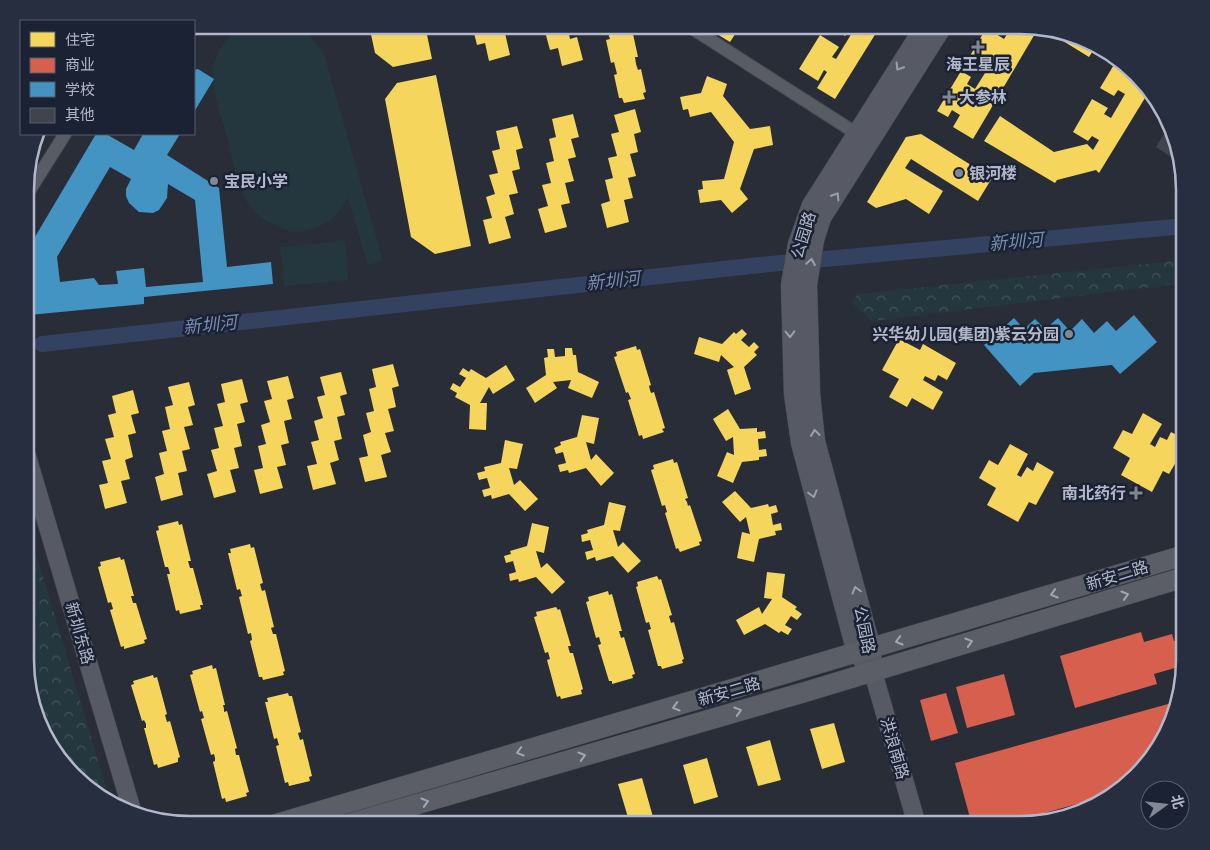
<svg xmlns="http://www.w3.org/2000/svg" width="1210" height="850" viewBox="0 0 1210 850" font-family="Arial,'Noto Sans SC',sans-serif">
<defs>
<pattern id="park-crowns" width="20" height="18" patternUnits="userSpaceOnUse" patternTransform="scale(1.25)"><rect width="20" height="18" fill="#25373e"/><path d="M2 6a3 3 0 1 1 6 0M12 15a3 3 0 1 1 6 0" fill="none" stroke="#425259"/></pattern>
</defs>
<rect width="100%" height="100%" fill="#282d38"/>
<!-- park -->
<path fill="url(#park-crowns)" d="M1185,260V283L872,321L852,303L858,294Z
M26,519L110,801V802L90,791L47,743L26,681Z"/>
<!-- garden -->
<path fill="#25373e" d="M245,25C286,25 299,16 324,54L383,261L368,265L348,198C341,208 336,217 325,223C296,242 259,224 244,197C235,179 231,150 225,130C220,111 211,90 213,70C216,51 229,34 245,25Z
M345,241L348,280L284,286L280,247Z"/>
<!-- homes -->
<path fill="#f6d55c" d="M369,25H425L432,59L393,67L375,53Z
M472,25H495L497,34L505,33L510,55L489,61L485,43L477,45Z
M534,25H567L570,39L577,37L583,60L562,66L558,48L550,50L544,28L536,30Z
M716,25H741L730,42L712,31Z
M828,25H881L835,99L817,88L827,72L824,70L818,81L799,69L820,35L839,47L832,57L836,59L855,28L852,25L845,36Z
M988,25L1001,27L996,34L1004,39L1013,25L1039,27L973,139L953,127L960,115L952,110L948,117L937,111L961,71L971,77L967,84L975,89L990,65L982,60L977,67L967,61Z
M628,28L630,35L633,34L638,57H635L636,64L638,70L641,69L646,92L643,93L645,99L624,103L622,98H619L614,75L617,74L614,62L611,63L606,40L610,39L608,33Z
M1059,31L1073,34L1096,46L1089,57L1055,36Z
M1118,58L1148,93L1099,173L1096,170L1057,180L1055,183L984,141L1000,116L1054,152L1087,144L1093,150L1099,140L1092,136L1088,141L1073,132L1092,99L1108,108L1104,114L1111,118L1125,94L1118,90L1114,96L1100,88Z
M436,75L471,246L435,254L411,237L385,99L397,83Z
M707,76L727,84L723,96L750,129L770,126L773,145L754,149L740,189L748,199L732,213L721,200L700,203L698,190L703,189L702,181L724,179L734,142L711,112L690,117L688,109L683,110L680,97L701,93Z
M635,109L641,132L634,134L638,152L630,154L636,176L628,178L633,198L624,200L629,222L607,228L601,204L610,201L605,180L613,178L608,158L617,156L611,134L619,132L614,115Z
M573,114L579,137L571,139L576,157L568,159L574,181L565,183L570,203L561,205L567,227L545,233L538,209L548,206L542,185L551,183L546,163L554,161L549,139L556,137L552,119Z
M517,126L523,148L516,150L520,169L512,171L518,193L509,195L514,214L505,217L511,238L489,244L483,220L492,218L486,197L495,194L489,175L498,173L492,151L500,149L496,131Z
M921,134L992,178L978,201L911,159L905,168L943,191L929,214L906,199L876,208L867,202L906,137Z
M742,329L747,334L741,340L749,347L754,342L759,347L754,352L757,355L744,367L751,389L735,395L727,370L734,367L721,355L719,362L694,354L699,337L722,344L734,332L736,334Z
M899,339L920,350L923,344L956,363L947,380L938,375L935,381L925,376L923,380L943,392L933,410L912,398L907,407L889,397L899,379L882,370Z
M636,346L637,350L640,349L651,385L649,386L650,390L651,393L654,392L665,428L662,429L664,432L643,439L642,435L639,436L628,400L631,399L628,392L626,393L614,357L617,356L616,352Z
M565,348H572L573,355H576L578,372L599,382L592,398L568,388L571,380L553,382L557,388L535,403L526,388L546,375L544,358L548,357L547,349H554L555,357L565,356Z
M393,364L399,386L392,388L396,407L388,409L394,431L385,433L391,452L381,455L387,477L365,482L359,458L368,456L363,435L371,432L366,413L374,411L369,389L376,387L372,369Z
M506,365L515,380L493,394L489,387L480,403H487L486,430L469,429L470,405L455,397L457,393L450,389L453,383L460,387L466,378L459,374L463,368L469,372L471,369L486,378Z
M341,372L347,394L340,396L345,415L337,417L342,439L334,441L339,460L330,463L336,484L313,490L307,466L317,464L311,442L319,440L314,421L323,418L317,397L325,395L320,377Z
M288,376L294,398L287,400L292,419L284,421L289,443L281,445L286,465L277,467L283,488L260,494L254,470L263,468L258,446L266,444L261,425L270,422L264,401L272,399L267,381Z
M242,379L248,402L240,404L245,422L237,424L242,446L234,448L239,468L230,470L236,492L214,498L207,474L217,471L211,450L219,448L214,428L223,426L217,404L225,402L221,384Z
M189,382L195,405L188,407L193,425L184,427L190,449L182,451L187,471L178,473L183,495L161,501L155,477L164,474L159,453L167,451L162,431L170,429L165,407L173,405L168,387Z
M133,390L139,413L131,415L136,433L128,435L133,457L125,460L130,479L121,481L127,503L105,509L99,485L108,483L102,461L111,459L105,439L114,437L108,415L116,413L112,396Z
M728,409L740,429L757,428V432L765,431L766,438L758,439L759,450L766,449L767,456L759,457V460L742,462L733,483L717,476L727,452L734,455L733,437L726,441L713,419Z
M1143,413L1162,424L1150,444L1155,447L1160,437L1167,440L1171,432L1185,439V447L1169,474L1163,471L1152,492L1121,475L1130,458L1113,448L1123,430L1132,434Z
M582,415L599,418L594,444L586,442L591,460L596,454L614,473L601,486L586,468L569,473L568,470L560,472L558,465L566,463L563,452L556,454L554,448L561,445L560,442L577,437Z
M505,440L523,444L517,469L509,468L514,485L520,480L538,499L525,511L509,494L492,499L491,495L484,497L482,490L490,488L487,478L479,480L477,473L485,471L484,467L501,463Z
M1010,444L1028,454L1017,475L1021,477L1027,467L1033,471L1037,462L1054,472L1036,505L1029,502L1018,522L987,505L996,488L979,478L989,460L998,465Z
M673,459L674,463L677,462L688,498L685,499L687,502L688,506L690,505L702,541L699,542L700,545L680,552L678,548L676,549L665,513L667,512L665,505L662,506L651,470L654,469L653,465Z
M735,491L751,508L768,504L769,507L776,505L778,512L771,514L773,525L781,523L782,530L775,531L776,535L759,539L754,562L737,558L742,532L750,534L746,517L740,522L722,502Z
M609,502L626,506L620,531L613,530L618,547L623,542L641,561L628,573L613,556L596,561L595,557L587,560L585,552L593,550L590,540L582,542L581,535L588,533L587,530L604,525Z
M178,521L179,525L182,524L191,561H188L190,568H193L203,605H200L201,609L180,614L179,610L176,611L167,574H170L169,570L168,567H165L156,531L159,530L158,526Z
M532,523L549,527L544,553L536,551L541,568L547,563L565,582L552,594L536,577L519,582L518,579L510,581L509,574L516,572L513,561L506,563L504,556L511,554L510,551L527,546Z
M250,544L251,548L254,547L263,583L260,584L261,588L262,591L265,590L274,627L271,628L273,634H276L285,671L283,672L284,675L263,680L262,677H259L250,641L252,640L251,633L248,634L239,597L242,596L241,593L240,589L237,590L228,553H231L230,549Z
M120,557L121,560L124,559L134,596H131L133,603H136L147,639L144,640L145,643L124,649V646L121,647L110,610L113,609L111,602L108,603L98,567L101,566L100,562Z
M767,572L785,574L782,597L797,607L795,609L802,614L797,620L791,616L785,625L792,629L788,635L781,631L779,633L765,624L744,635L736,620L759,607L762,614L772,599L764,598Z
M657,576L659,580L661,579L672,615L669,616L671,623L674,622L684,659L682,660L683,663L662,669L661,666H658L648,630L651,629L649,622L646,623L636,587L638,586L637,582Z
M608,591L609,595L612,594L622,631H619L621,638L624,637L635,674L632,675L633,678L612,684V681H609L598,645L601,644L599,637L596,638L586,602L589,601L588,597Z
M556,607L558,610L560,609L571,646H568L569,650L570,653H573L583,689L581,690L582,694L561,699L560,696L557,697L547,660L550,659L548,652L545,653L534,617L537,616L536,612Z
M212,665L213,669L216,668L225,705H223L224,709V712L227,711L237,748L235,749L236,755H239L249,792L246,793L247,796L226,802L225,798L222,799L213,762L215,761V758L214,754L211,755L201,719L204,718L202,711L200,712L190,675L193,674L192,671Z
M153,675L154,678L157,677L167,714L165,715L167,722L170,721L180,757L178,758V762L158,768L157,764L154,765L144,728H146V724L144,720L142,721L131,685L134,684L133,681Z
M288,693L289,696H292L301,732L298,733L300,740L303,739L312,776L309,777L310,781L289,786L288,782L285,783L276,746L279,745L278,742L277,738L274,739L265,702H268L267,698Z
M834,723L845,762L822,769L810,729Z
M770,740L781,780L758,786L746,747Z
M707,758L718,797L694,804L683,765Z
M642,778L653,817L630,824L618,784Z"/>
<!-- shops -->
<path fill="#d6604d" d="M1141,632L1144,642L1172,634L1174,641L1185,638V665L1154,674L1157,684L1075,708L1060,656Z
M1004,674L1015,715L967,728L956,687Z
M946,693L958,733L931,741L920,700Z
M1179,701L1176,713L1151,760L1109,795L1002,825H972L955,763Z"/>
<!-- schools -->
<path fill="#4393c3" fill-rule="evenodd" d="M198,69L214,79L194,112V70Z
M96,134H106L134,150L143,134H180L167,155L219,188L227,267L271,262L273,284L144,297V304L29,315L26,252ZM110,167L131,179L126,189V196L129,203L139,212L153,213L159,210L167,198L168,184L195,200L203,282L146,287L144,268L116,271L118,284L99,285L94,278L60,282L57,257Z
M1134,315L1157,342L1120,374L1112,365L1034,373L1020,386L984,345L1014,318L1024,329L1035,319L1045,329L1058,318L1070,331L1082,319L1094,333L1107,321L1116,331Z"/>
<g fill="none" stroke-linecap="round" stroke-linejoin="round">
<!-- canal -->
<path stroke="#344262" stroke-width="16" d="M42,344L760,265L1185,226"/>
</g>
<!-- building -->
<path fill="#40444e" d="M1170,124L1178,155L1180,163L1156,147Z"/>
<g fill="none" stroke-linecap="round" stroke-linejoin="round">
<defs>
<path id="street" d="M687,25L862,137
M26,196L65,134"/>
<path id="secondary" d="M26,453L133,814
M864,662L856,653L800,443L793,394L790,285L797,244L811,205L925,25
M917,825L873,672L872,649L816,441L811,393L808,285L815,240L822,218L944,25"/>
<path id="primary" d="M273,825L1185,555
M345,825L805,692L1185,577"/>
</defs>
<!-- street casing -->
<use href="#street" stroke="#454851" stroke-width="14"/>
<!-- secondary casing -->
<use href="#secondary" stroke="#454851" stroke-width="19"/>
<!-- primary casing -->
<use href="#primary" stroke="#464a54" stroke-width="21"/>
<!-- street -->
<use href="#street" stroke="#595c65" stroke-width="12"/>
<!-- secondary -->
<use href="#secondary" stroke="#575a64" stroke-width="18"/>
<!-- primary -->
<use href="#primary" stroke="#5b5e67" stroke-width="20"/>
</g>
<!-- one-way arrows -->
<defs><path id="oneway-chevron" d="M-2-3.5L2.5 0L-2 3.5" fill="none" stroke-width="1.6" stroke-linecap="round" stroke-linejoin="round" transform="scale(1.25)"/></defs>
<g stroke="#9ba0b0">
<use href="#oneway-chevron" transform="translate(899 67) rotate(122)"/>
<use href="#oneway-chevron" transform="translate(836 196) rotate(-58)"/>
<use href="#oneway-chevron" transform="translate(811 262) rotate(-80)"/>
<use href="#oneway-chevron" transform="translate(790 334) rotate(89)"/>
<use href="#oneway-chevron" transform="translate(815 433) rotate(-96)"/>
<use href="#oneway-chevron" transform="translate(813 494) rotate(75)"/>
<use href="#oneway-chevron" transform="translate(856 590) rotate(-105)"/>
</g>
<g stroke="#a1a6b5">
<use href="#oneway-chevron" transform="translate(1054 594) rotate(163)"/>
<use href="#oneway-chevron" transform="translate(1125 595) rotate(-17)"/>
<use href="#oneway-chevron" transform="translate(899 641) rotate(164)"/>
<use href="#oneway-chevron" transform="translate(969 642) rotate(-17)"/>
<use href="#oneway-chevron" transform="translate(676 707) rotate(164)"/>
<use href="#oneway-chevron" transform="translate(738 711) rotate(-16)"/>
<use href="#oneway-chevron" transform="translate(520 752) rotate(164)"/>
<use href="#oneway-chevron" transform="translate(582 756) rotate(-16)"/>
<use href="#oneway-chevron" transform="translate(425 802) rotate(-16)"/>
</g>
<!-- markers -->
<g fill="#828796" stroke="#1b2233" stroke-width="2">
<path d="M975.5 39.5h5v5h5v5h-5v5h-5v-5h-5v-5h5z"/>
<path d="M946.5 89.5h5v5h5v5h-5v5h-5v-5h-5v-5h5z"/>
<circle cx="959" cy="173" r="5"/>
<circle cx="214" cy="181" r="5"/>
<circle cx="1069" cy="334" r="5"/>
<path d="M1133.5 485.5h5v5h5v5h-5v5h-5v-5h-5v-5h5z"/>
</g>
<g text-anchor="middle" stroke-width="5" stroke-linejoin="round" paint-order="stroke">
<!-- poi labels -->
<g font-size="16" font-weight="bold" fill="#b2b8c9" stroke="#1b2233" text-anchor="start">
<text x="978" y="70" text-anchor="middle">海王星辰</text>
<text x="959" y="103">大参林</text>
<text x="969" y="179">银河楼</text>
<text x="224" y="187">宝民小学</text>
<text x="1059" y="340" text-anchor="end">兴华幼儿园(集团)紫云分园</text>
<text x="1126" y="499" text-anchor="end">南北药行</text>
</g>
<!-- street labels -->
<g font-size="16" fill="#b2b8c9" stroke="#1b2233">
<text transform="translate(803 235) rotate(-73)" y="6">公园路</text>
<text transform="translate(1117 575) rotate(-17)" y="6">新安二路</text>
<text transform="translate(865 630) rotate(78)" y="6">公园路</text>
<text transform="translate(80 633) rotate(74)" y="6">新圳东路</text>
<text transform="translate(729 691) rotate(-16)" y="6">新安二路</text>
<text transform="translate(895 748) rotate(74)" y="6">洪浪南路</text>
</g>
<!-- water labels -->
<g font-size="18" font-style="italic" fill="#788bb2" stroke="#1b2233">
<text transform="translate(1016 242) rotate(-5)" y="6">新圳河</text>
<text transform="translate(613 281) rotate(-6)" y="6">新圳河</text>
<text transform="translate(210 325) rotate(-6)" y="6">新圳河</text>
</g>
</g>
<!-- crop -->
<path d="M0 0H1210V850H0ZM190 34H1020A156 156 0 0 1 1176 190V660A156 156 0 0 1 1020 816H190A156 156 0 0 1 34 660V190A156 156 0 0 1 190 34Z" fill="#272e3f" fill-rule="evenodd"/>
<path fill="none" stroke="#b2b8c9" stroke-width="2.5" d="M190 34H1020A156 156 0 0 1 1176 190V660A156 156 0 0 1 1020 816H190A156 156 0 0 1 34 660V190A156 156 0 0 1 190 34Z"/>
<!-- legend -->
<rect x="20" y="20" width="175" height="115" fill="#1b2233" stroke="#575e6f"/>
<rect x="30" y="32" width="25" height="15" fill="#f6d55c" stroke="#575e6f"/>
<text x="65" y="45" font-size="15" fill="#b2b8c9">住宅</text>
<rect x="30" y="58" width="25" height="15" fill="#d6604d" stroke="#575e6f"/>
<text x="65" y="70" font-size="15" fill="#b2b8c9">商业</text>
<rect x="30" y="82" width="25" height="15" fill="#4393c3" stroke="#575e6f"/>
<text x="65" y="95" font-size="15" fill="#b2b8c9">学校</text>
<rect x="30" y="108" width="25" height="15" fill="#40444e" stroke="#575e6f"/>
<text x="65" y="120" font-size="15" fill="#b2b8c9">其他</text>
<!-- north arrow -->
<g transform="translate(1165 805) rotate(75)"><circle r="24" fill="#1b2233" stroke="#575e6f"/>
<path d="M0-4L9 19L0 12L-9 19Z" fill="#828796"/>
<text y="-8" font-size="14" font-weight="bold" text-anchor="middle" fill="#b2b8c9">北</text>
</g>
</svg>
